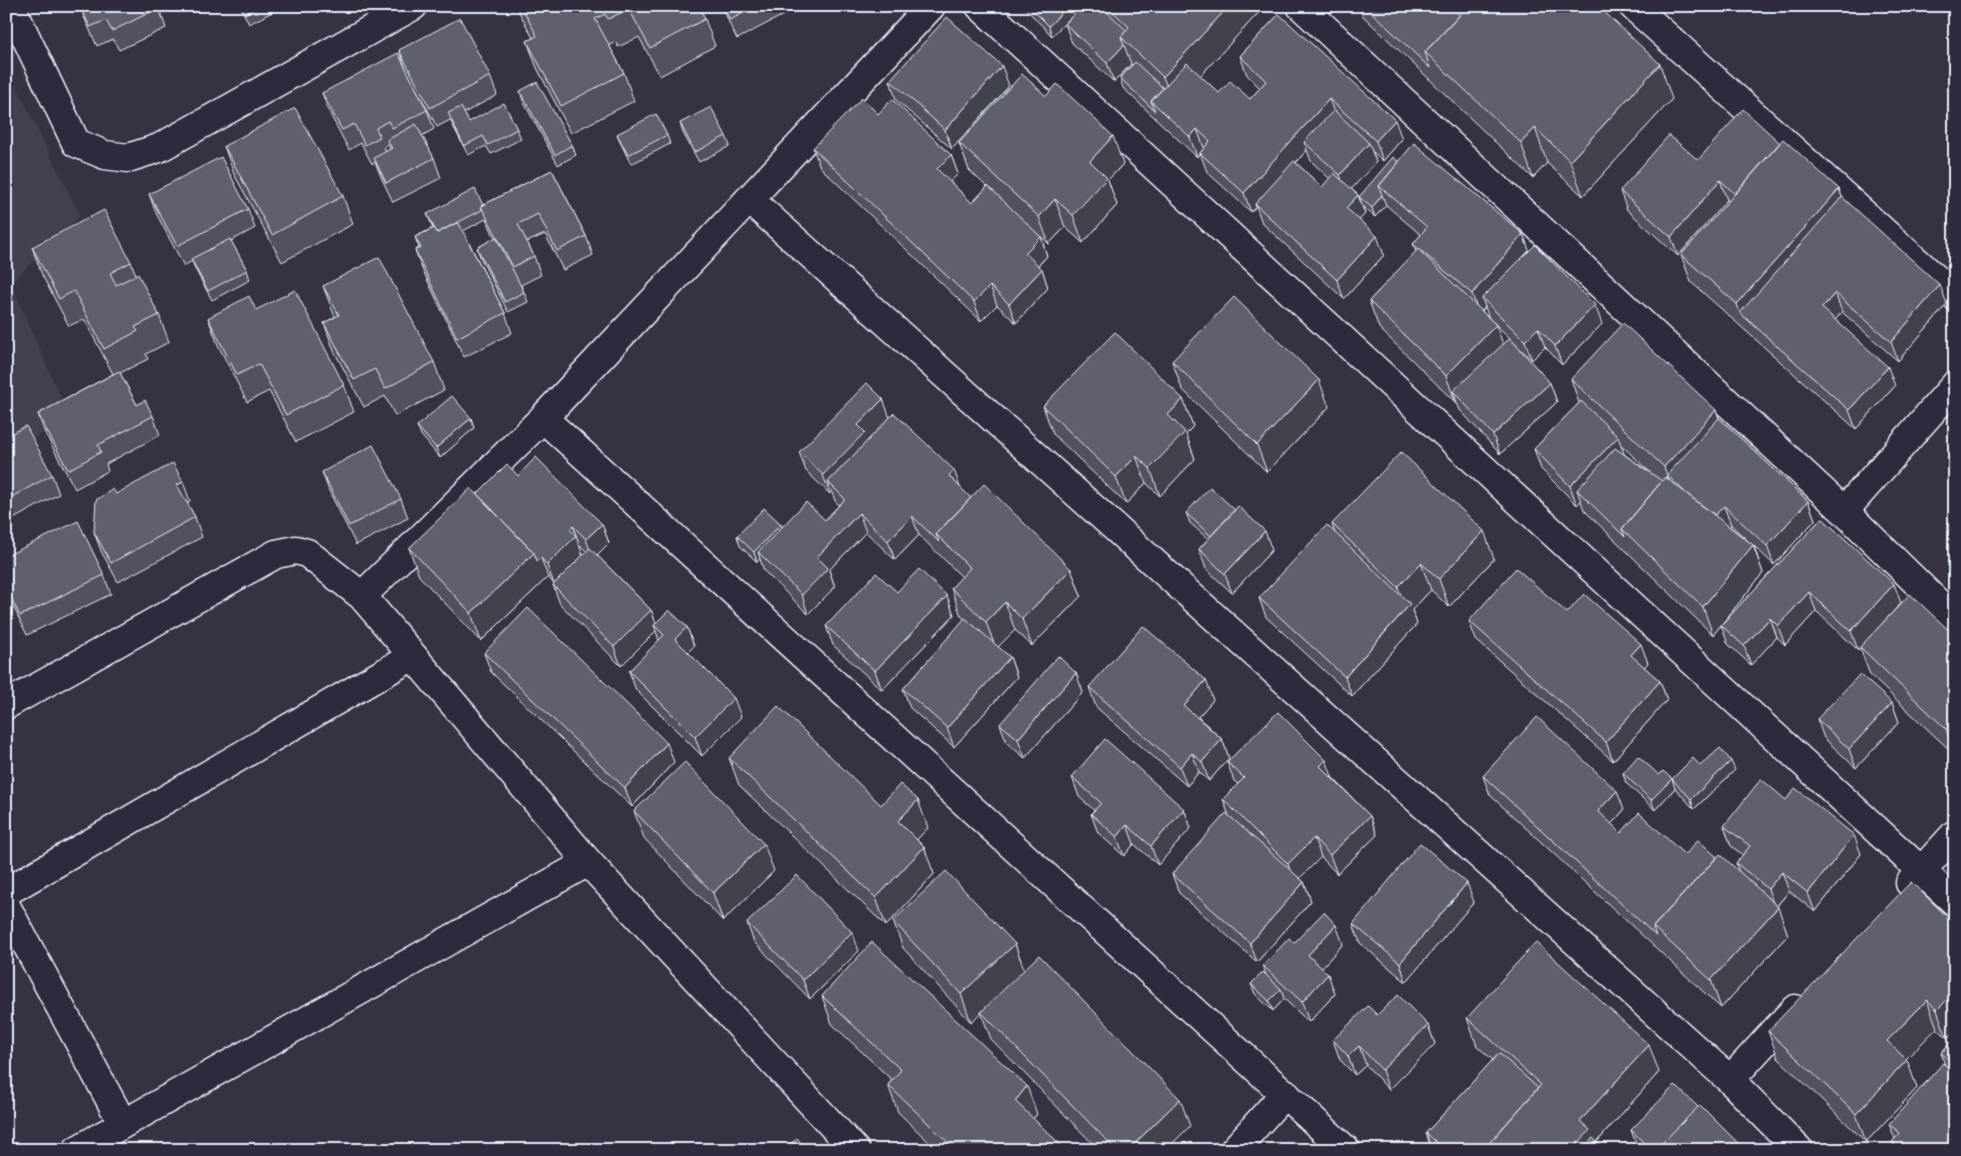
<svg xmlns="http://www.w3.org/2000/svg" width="1961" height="1156" viewBox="0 0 1961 1156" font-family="'Playpen Sans',sans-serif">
<rect width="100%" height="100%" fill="#363244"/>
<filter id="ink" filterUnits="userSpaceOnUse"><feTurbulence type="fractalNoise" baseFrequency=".02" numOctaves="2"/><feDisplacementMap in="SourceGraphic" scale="10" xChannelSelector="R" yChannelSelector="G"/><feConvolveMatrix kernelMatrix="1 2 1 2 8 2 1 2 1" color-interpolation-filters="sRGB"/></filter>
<g filter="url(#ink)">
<!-- built -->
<path fill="#433f51" d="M6,65L80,215L11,283L71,421L6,450Z"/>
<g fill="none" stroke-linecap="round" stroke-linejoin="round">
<defs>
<path id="minor" d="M11,6L76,143L105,155L128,158L159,148L413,6
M980,6L1955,902
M1301,6L1844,511L1955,620
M1633,6L1955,296
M749,199L1730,1080L1799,1150
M543,418L1346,1150
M1844,511L1955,385
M362,596L543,418L931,6
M6,705L276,554L296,550L307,553L362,596L588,862L855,1150
M1910,883L1955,834
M6,892L413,656
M6,906L123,1124
M1730,1080L1795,1009
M77,1150L588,862
M1234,1150L1285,1093"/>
</defs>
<!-- minor casing -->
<use href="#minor" stroke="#e8f1f8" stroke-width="31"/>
<!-- minor -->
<use href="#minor" stroke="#2f2a3d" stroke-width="28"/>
</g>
<!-- wall -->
<path fill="#53515f" stroke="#e8f1f8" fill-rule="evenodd" d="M79,6H170L160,11L166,28L119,50L113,39L97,46Z
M240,6H284L249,24Z
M517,6H699L705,19L715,46L660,76L639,37L618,47L616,42L609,45L624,73L634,101L571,133L537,68L527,41L533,38L519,12Z
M718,6H798L799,7L737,39L730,25L724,10L721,11Z
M1023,6H1072L1052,36Z
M1081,6H1260L1261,10L1200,76L1219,93L1250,99L1260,88L1247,75L1240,56L1279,14L1402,139L1383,161L1372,151L1376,162L1351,189L1358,195L1365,214L1359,220L1384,255L1344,299L1262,223L1256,206L1251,212L1207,172L1200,153L1204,148L1197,157L1123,88L1120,78L1132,65L1131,64L1114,82L1072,43L1065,24ZM1307,150L1311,161L1330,179L1322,187L1296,163Z
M1358,6H1450L1460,15L1672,99L1583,196L1547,163L1533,178L1362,15Z
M399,50L490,76L497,95L464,113L469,122L517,129L521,139L491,154L486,146L468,155L450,120L437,127L408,74L427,110L434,129L422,136L434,158L441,178L393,202L381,177L375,162L372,164L361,143L349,150L329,112L322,93L406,69ZM388,144L390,149L386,152L384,147Z
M890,80L1009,86L952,149L896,100Z
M520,91L572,145L576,155L558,165L523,101Z
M1046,96L1123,164L1108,180L1117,205L1083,243L1065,227L1049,244L1037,233L1041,237L1047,256L1038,266L1042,269L1048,288L1016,323L997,305L981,321L820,167L813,148L878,114L951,155L958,174L950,182L972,203L987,187L969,170L959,143Z
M680,123L726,136L730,146L699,162L683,133Z
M617,134L667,135L670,144L631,164L621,144Z
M1780,143L1839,189L1842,197L1947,304L1898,361L1842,312L1835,320L1895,386L1856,429L1691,282L1681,255L1729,201L1727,200L1678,256L1627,210L1620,191L1698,160Z
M224,146L343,196L353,224L282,262L234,174Z
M1399,162L1523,234L1529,251L1602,324L1562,365L1545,347L1532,360L1511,340L1550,383L1557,402L1500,454L1460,410L1457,403H1456L1379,328L1369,301L1416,252L1413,244L1421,235L1386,205L1375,217L1363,207L1359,197ZM1485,307L1489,318L1510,338L1503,345L1496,325L1482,311Z
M552,170L586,236L593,255L563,270L545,234L527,242L534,256L541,275L521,285L528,302L508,312L480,257L477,248L495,238L486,219L463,231L505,313L512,333L464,357L422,269L415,250L419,248L415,237L433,228L427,214L483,205Z
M149,194L248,209L255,228L231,241L247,270L250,280L212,300L195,269L192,261L184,266L156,213Z
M32,247L131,262L136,275L159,315L169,342L146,354L148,359L120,373L137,405L153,416L160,435L106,464L108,471L75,489L45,433L38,414L113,374L84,319L69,326L42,275Z
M323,286L434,362L444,390L395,416L385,396L364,407L334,351L324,323L335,317Z
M256,310L344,385L354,412L296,442L269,391L247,402L218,345L208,318Z
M1172,361L1329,407L1267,472L1182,389Z
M1571,379L1716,410L1719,418L1808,501L1815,520L1774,565L1754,546L1763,573L1713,635L1584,510L1581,501L1577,505L1541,469L1534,449L1579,403ZM1620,444L1652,474L1624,454ZM1731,525L1748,541L1729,526Z
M1183,399L1193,426L1186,434L1195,459L1160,496L1146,483L1126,504L1053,434L1043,406Z
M471,418L474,428L440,458L421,435L417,426Z
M889,418L971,498L1071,569L1081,596L1032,646L1015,630L998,647L1010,657L1017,677L954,747L910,708L903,689L965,619L961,616L951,588L962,577L919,535L895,560L866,532L829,570L835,587L808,614L764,571L760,559L757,562L740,546L737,536L782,527L825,520L839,505L835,501L832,492L830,494L806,471L799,452Z
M6,436L52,475L59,494L6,523Z
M322,472L401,499L408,518L356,545L329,491Z
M518,476L602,524L609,543L597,555L651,610L656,623L687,627L694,646L688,652L741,717L702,756L636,690L629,671L659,641L656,631L621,666L560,604L553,585L554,584L548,577L481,641L419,576L409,548L477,494ZM580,545L587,552L583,555L580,546Z
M116,494L190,501L187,503L195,517L202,537L118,582L101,551L94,532Z
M1235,510L1272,550L1232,593L1206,569L1199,549L1208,539L1190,523L1186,513Z
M1822,518L1901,603L1955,636V755L1870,675L1860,648L1858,650L1816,611L1785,645L1777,637L1751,665L1728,644L1721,625Z
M1332,524L1494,559L1449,607L1431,590L1412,610L1417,624L1352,696L1266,617L1259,598L1335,533Z
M6,556L104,575L111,594L27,635L11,602L6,605Z
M947,596L954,615L882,690L833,645L826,626Z
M1567,613L1648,663L1644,667L1660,681L1667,700L1613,761L1476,640L1469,621Z
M484,653L674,762L632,807L491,672Z
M1089,687L1213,700L1198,717L1222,739L1229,758L1209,781L1199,772L1187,786L1096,707Z
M1083,692L1025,758L1007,743L1000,724Z
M1892,703L1899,722L1856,768L1824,738L1817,719Z
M729,758L881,805L928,828L917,839L934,874L886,926L739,785Z
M1227,762L1333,778L1370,816L1377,835L1337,874L1321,857L1300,878L1304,882L1311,901L1257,962L1179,893L1172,874L1229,816L1223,799L1238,784L1234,781Z
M1700,766L1735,770L1694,809L1675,788L1655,810L1626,783L1623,773L1659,775L1672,779Z
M1483,776L1624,810L1611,824L1621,833L1685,855L1717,857L1739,872L1736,863L1743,855L1731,846L1724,826L1786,800L1861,854L1815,912L1789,891L1777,906L1788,935L1721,1008L1490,795Z
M1072,777L1184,809L1191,828L1158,865L1134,844L1124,856L1098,833L1091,814L1094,810L1079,797Z
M634,811L774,871L723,921L644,838Z
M1474,902L1406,982L1360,943L1353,924Z
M893,921L1015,944L1024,969L1190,1126L1166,1150H1099L991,1039L981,1013L971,1022L903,948Z
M747,923L859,951L810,999L754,942Z
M1955,924V1030L1947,1038L1937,1028L1906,1059L1917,1088L1866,1142L1778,1058L1768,1031Z
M1294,943L1343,944L1321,968L1335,994L1309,1022L1284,999L1273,1011L1255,994L1251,984L1266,975L1263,966Z
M822,996L1037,1114L1033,1119L1066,1150H937L898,1112L888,1085L892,1080L832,1024Z
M1377,1015L1428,1025L1435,1044L1389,1090L1366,1065L1355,1075L1340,1060L1333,1040Z
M1467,1018L1659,1072L1597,1142L1605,1150H1432L1426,1133L1493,1060L1477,1046Z
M1955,1037V1150H1895L1892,1142L1895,1139L1889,1124L1945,1065L1941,1053Z
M1698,1107L1745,1150H1639L1638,1149L1631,1130Z"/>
<!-- shaded-wall -->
<path fill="#43424d" stroke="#e8f1f8" d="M1068,6H1072L1075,13L1052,36L1049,26Z
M1229,6H1260L1261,10L1165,114L1170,94L1163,77Z
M1124,45L1131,64L1114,82L1107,63Z
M1660,64L1672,99L1583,196L1570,161Z
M1002,66L1009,86L952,149L945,130Z
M1329,99L1336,118L1304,142L1307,150L1256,206L1255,204L1256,206L1251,212L1244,193Z
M1395,120L1402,139L1383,161L1376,141Z
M1535,128L1547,163L1533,178L1521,143Z
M1197,129L1204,148L1197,157L1190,137Z
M1113,136L1123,164L1108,180L1117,205L1083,243L1073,215L1090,161Z
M1369,143L1376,162L1347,194L1340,175Z
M951,155L958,174L944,188L937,169Z
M1720,180L1727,200L1678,256L1671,237Z
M1839,189L1849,216L1740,313L1737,304Z
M1358,195L1365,214L1353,227L1346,208Z
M1382,195L1386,205L1375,217L1372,208Z
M1055,199L1065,227L1049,244L1039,217Z
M1523,234L1530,253L1482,298L1485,307L1479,313L1472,294Z
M1377,236L1384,255L1344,299L1337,280Z
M1041,237L1047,256L1032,272L1025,253Z
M1042,269L1048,288L1016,323L1009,304Z
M1940,285L1947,304L1898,361L1891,342Z
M990,286L997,305L981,321L974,302Z
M1835,293L1842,312L1829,327L1822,308Z
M1595,305L1602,324L1562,365L1555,346Z
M1496,325L1506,352L1453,391L1457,403H1456L1446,376Z
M1538,328L1545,347L1532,360L1525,341Z
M1888,367L1895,386L1856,429L1849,410Z
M1319,380L1329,407L1267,472L1257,445Z
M1550,383L1557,402L1500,454L1493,435Z
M883,399L890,418L828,482L832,492L830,494L823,475L858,425Z
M1183,399L1193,426L1186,434L1195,459L1160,496L1150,468L1168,415Z
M1716,410L1726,438L1667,475L1674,494L1664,467Z
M471,418L474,428L440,458L436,448Z
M1618,437L1625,456L1577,490L1581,501L1577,505L1570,486Z
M1136,456L1146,483L1126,504L1116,477Z
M954,470L961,490L949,476Z
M183,482L190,501L184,504L177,485Z
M1808,501L1815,520L1774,565L1767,546Z
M1724,506L1731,525L1720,536L1713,517Z
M859,513L866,532L829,570L835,587L808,614L802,595L817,557Z
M912,516L919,535L895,560L888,541Z
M602,524L609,543L593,559L586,539Z
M781,524L784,534L758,552L760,559L757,562L754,552Z
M573,526L583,556L554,584L547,565L570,529Z
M1265,531L1272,550L1232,593L1225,574Z
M1484,531L1494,559L1449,607L1439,579Z
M1753,545L1763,573L1713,635L1703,607Z
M534,553L541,558L548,577L481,641L471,613Z
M1421,563L1431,590L1412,610L1417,624L1352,696L1345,677L1406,609L1398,587Z
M1071,569L1081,596L1032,646L1022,619Z
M1894,584L1901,603L1858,650L1851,631Z
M1809,592L1816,611L1785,645L1778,626Z
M947,596L954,615L882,690L875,671Z
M1005,602L1015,630L996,649L986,622Z
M651,610L658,629L654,625L656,631L621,666L614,647Z
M1770,618L1777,637L1751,665L1744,646Z
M687,627L694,646L682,658L675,639Z
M1641,644L1648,663L1638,674L1631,655Z
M1010,657L1017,677L954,747L947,728Z
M1076,673L1083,692L1025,758L1018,739Z
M1206,680L1213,700L1191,725L1184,706Z
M1660,681L1667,700L1613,761L1606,742Z
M734,698L741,717L702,756L695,737Z
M1892,703L1899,722L1856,768L1849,749Z
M1955,719V753L1946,729Z
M1222,739L1229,758L1209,781L1202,762Z
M667,743L674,762L632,807L625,788Z
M1192,753L1199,772L1187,786L1180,767Z
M1326,760L1333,779L1320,766Z
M1731,761L1735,770L1694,809L1691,799Z
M1672,779L1675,788L1655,810L1651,800Z
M1617,791L1624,810L1605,831L1598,811Z
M918,800L928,828L908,849L898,821Z
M1184,809L1191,828L1158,865L1151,846Z
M1370,816L1377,835L1337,874L1330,855Z
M1127,825L1134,844L1124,856L1117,837Z
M1854,835L1861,854L1815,912L1808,893Z
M1314,838L1321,857L1295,883L1288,864Z
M764,844L774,871L723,921L713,893Z
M924,847L934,874L886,926L876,898Z
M1782,872L1789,891L1775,908L1768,889Z
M1304,882L1311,901L1257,962L1250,943Z
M1467,883L1474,902L1406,982L1400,963Z
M1778,907L1788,935L1721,1008L1711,980Z
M1336,925L1343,944L1315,975L1308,955Z
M852,932L859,951L810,999L803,980Z
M1015,944L1025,972L971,1022L961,994Z
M1328,974L1335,994L1309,1022L1302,1002Z
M1281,989L1284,999L1273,1011L1269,1001Z
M1955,992V1030L1947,1038L1937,1010Z
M1927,1000L1937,1028L1897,1068L1887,1041Z
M1428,1025L1435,1044L1389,1090L1382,1070Z
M1649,1045L1659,1072L1595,1144L1597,1150H1572L1580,1121Z
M1359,1046L1366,1065L1355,1075L1348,1056Z
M1907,1060L1917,1088L1866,1142L1856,1114Z
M1027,1086L1037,1114L1025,1129L1015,1101Z
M1180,1099L1190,1126L1166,1150H1128Z"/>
<!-- building -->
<path fill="#605e6e" stroke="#e8f1f8" d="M80,6H158L159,8L112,31L106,20L90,27Z
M242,6H260L245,14Z
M521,6H699L705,19L650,48L629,9L608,19L605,14L595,19L624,73L561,106L527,41L537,36Z
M723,6H757L730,20Z
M1029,6H1068L1049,26Z
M1081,6H1101L1126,30L1121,37L1124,45L1107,63L1065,24Z
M1107,6H1229L1163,77L1121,37L1129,27Z
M1365,6H1450L1460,15L1425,52L1430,68Z
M1468,6H1598L1660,64L1570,161L1535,128L1521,143L1425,52Z
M1279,14L1395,120L1376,141L1329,99L1244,193L1200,153L1210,141L1197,129L1190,137L1151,101L1187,63L1219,93L1230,81L1250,99L1266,81L1240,56Z
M947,17L1002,66L945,130L890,80Z
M460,18L490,76L430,108L399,50Z
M398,53L427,110L392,128L388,121L376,128L380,137L365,145L354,124L342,130L322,93Z
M1135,62L1163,88L1151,101L1155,111L1120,78Z
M1022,74L1046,96L1057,84L1113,136L1090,161L1107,178L1073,215L1055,199L1039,217L959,143Z
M537,82L572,145L555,155L520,91Z
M862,98L878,114L892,99L951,155L937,169L972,203L988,186L1041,237L1025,253L1042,269L1009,304L990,286L974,302L813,148Z
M504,103L517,129L488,145L483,136L464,146L448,113L461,107L469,122Z
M711,107L726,136L695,152L680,123Z
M295,108L343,196L272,235L224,146Z
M1743,109L1780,143L1735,194L1720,180L1671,237L1620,191L1669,135L1698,160Z
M1334,110L1369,143L1340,175L1304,142Z
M656,114L667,135L628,155L617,134Z
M416,124L434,158L386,183L374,158L392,148L387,140Z
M1783,139L1839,189L1737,304L1681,255Z
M1414,143L1523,234L1472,294L1413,244L1427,227L1379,186Z
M221,157L248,209L177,246L149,194Z
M1393,157L1399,162L1379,186L1382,195L1372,208L1359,197Z
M1294,161L1322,187L1334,173L1358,195L1346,208L1377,236L1337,280L1255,204Z
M552,170L586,236L557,251L538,214L518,224L534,256L513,267L481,206Z
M475,189L483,205L481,206L482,210L437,233L427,214Z
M1842,197L1940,285L1891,342L1835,293L1822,308L1888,367L1849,410L1740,313Z
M104,210L131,262L110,273L116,285L138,274L159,315L135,327L138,331L104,349L74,291L59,299L32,247Z
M458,222L505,313L457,338L415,250L421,248L415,237L434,228L437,233Z
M496,237L524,292L505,302L477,248Z
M230,239L247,270L208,291L191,259Z
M1535,245L1595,305L1555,346L1538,328L1525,341L1482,298Z
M1418,249L1496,325L1446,376L1369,301Z
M379,257L434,362L385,389L375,369L354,380L324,323L339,315L323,286Z
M295,290L344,385L286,415L259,364L237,375L208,318L249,296L256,310Z
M1234,297L1319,380L1257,445L1172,361Z
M1623,323L1716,410L1664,467L1571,379Z
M1115,332L1183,399L1168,415L1185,432L1150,468L1136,456L1116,477L1043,406Z
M1510,338L1550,383L1493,435L1453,391Z
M119,371L137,405L145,400L153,416L98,445L101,452L68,470L38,414Z
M867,383L883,399L858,425L865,432L823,475L799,452Z
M452,396L471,418L436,448L417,426Z
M1581,401L1618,437L1570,486L1534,449Z
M894,413L954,470L949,476L971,498L936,534L939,542L912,516L888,541L859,513L817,557L828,568L802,595L758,552L806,502L825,520L845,499L828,482Z
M1719,418L1808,501L1767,546L1724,506L1715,515L1687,494L1667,475Z
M26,426L52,475L6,500V436Z
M373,445L401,499L349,526L322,472Z
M1615,448L1662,481L1622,529L1625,537L1577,490Z
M1401,452L1484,531L1439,579L1421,563L1398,587L1332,524Z
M536,457L602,524L586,539L573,526L570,529L576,536L547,565L541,558L537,561L534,553L477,494L507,464L518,476Z
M173,463L183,482L177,485L195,517L111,563L94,532L96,500L113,489L116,494Z
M1665,477L1753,545L1703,607L1622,529Z
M984,484L1071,569L1022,619L1005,602L986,622L951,588L970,568L936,534Z
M1210,487L1235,510L1211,536L1186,513Z
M471,488L534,553L471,613L409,548Z
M1238,506L1265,531L1225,574L1199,549Z
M764,508L781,524L754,552L737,536Z
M1822,518L1894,584L1851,631L1809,592L1778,626L1770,618L1744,646L1721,625Z
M78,521L104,575L20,616L6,588V556Z
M1327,525L1410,604L1345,677L1259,598Z
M590,548L651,610L614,647L553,585Z
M1516,568L1567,613L1584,594L1641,644L1631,655L1660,681L1606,742L1469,621Z
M919,569L947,596L875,671L826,626L876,573L897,592Z
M1910,594L1955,636V719L1946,729L1860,647Z
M528,608L667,743L625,788L484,653Z
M669,610L687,627L675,639L734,698L695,737L629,671L664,635L654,625Z
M965,618L1010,657L947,728L903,689Z
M1143,626L1206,680L1184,706L1222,739L1202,762L1192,753L1180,767L1089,687Z
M1058,656L1076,673L1018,739L1000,724Z
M1860,674L1892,703L1849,749L1817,719Z
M778,706L881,805L900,784L918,800L898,821L924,847L876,898L729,758Z
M1278,712L1326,760L1320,766L1370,816L1330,855L1314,838L1288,864L1223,799L1244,778L1227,762Z
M1537,717L1617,791L1598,811L1621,833L1639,813L1685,855L1698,840L1717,857L1653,927L1656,936L1483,776Z
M1105,739L1184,809L1151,846L1127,825L1117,837L1091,814L1101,803L1072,777Z
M1720,748L1731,761L1691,799L1672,779L1693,758L1700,766Z
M1638,756L1659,775L1663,771L1672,779L1651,800L1623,773Z
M685,762L764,844L713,893L634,811Z
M1761,779L1786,800L1795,788L1854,835L1808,893L1782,872L1768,889L1736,863L1750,846L1724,826Z
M1226,813L1304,882L1250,943L1172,874Z
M1420,843L1467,883L1400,963L1353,924Z
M1720,854L1778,907L1711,980L1653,927Z
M946,871L1015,944L961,994L893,921Z
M797,875L852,932L803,980L747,923Z
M1911,882L1955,924V992L1937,1010L1927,1000L1887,1041L1907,1060L1856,1114L1768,1031Z
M1324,912L1336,925L1308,955L1328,974L1302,1002L1263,966L1289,938L1294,943Z
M872,942L1027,1086L1015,1101L1066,1150H956L888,1085L901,1070L822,996Z
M1536,942L1649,1045L1580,1121L1590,1130L1572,1150H1483L1541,1085L1467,1018Z
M1039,955L1180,1099L1128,1150H1116L981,1012Z
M1263,972L1281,989L1269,1001L1251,984Z
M1398,995L1428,1025L1382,1070L1359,1046L1348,1056L1333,1040L1368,1006L1377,1015Z
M1955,1037V1065L1941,1053Z
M1499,1053L1538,1088L1483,1150H1445L1426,1133Z
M1943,1063L1955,1074V1150H1901L1892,1142L1900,1133L1889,1124Z
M1675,1085L1698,1107L1655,1150H1651L1631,1130Z
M1700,1105L1745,1150H1655Z
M797,1138L807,1150H784Z
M1593,1138L1605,1150H1582Z"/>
</g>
<!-- margin -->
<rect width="1961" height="1156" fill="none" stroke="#2f2a3d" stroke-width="25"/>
<rect x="12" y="12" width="1936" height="1131" fill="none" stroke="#e8f1f8" stroke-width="2" filter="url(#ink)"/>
</svg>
